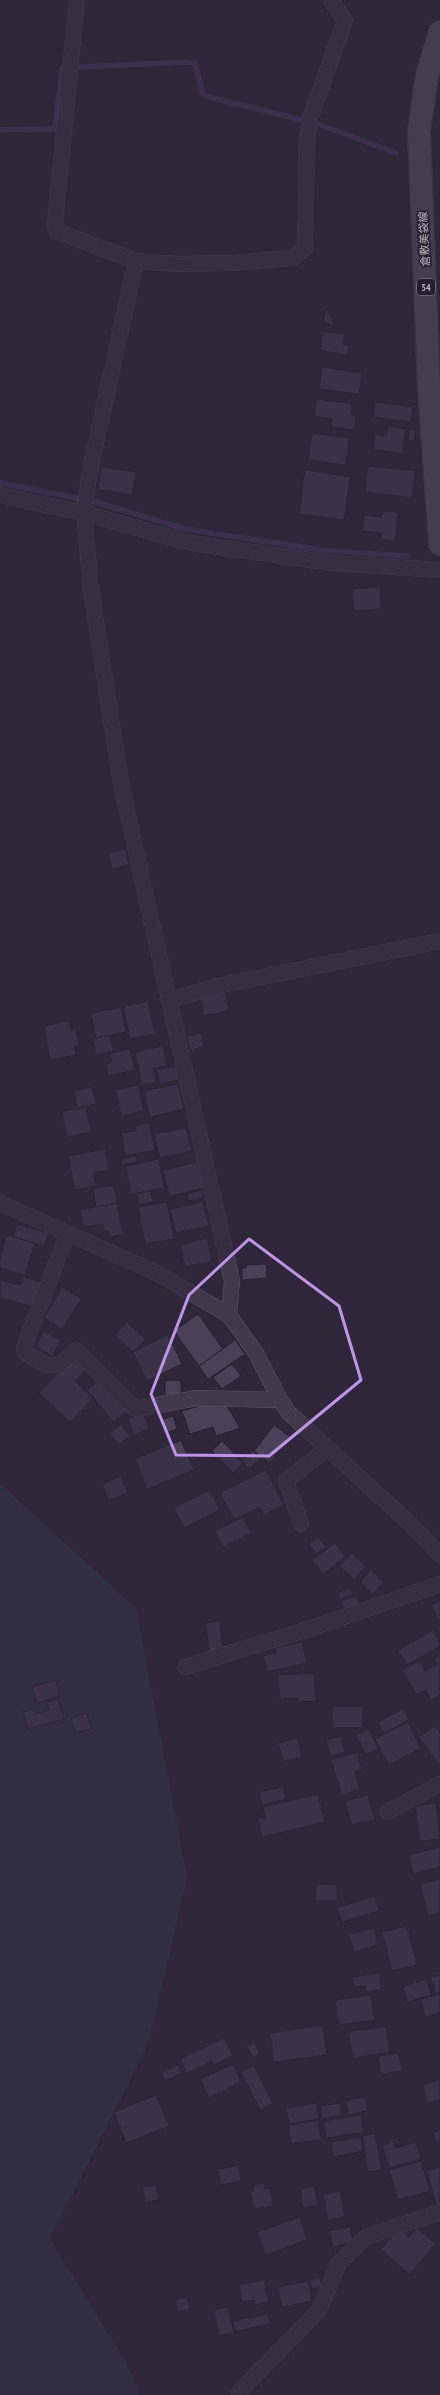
<svg xmlns="http://www.w3.org/2000/svg" width="440" height="2395" viewBox="0 0 440 2395" font-family="'PT Sans Narrow','Noto Sans JP',sans-serif">
<rect width="100%" height="100%" fill="#2f263a"/>
<!-- green -->
<path fill="#333949" d="M0,1484L136,1608L187,1878L148,2044L50,2239L125,2361L140,2395H0Z"/>
<g fill="none" stroke-linecap="round" stroke-linejoin="round">
<!-- stream -->
<path stroke="#4b3b5f" stroke-width="5.5" d="M0,130L55,129L62,68L185,62L195,63L203,94L209,97L318,124L396,153
M0,483L95,502L185,529L328,551L407,556"/>
</g>
<!-- building -->
<path fill="#4a4157" stroke="#282131" d="M326,309L331,315L334,325L323,323Z
M323,331L345,334L343,344L349,345L348,356L320,350Z
M322,367L362,373L359,394L319,389Z
M317,399L352,404L351,415L356,416L354,430L331,427L332,419L314,416Z
M375,402L413,407L411,422L373,417Z
M388,426L406,429L402,454L373,449L375,434L386,436Z
M409,429L416,430L414,441L408,440Z
M312,433L349,438L346,465L308,460Z
M368,466L415,471L412,498L365,492Z
M101,467L136,472L132,495L98,489Z
M305,470L350,477L344,520L299,514Z
M383,511L398,512L395,541L381,539L382,533L362,531L364,515L382,517Z
M380,587L381,609L354,611L352,589Z
M125,849L129,865L112,869L108,853Z
M225,990L229,1011L204,1016L200,995Z
M148,1001L155,1034L130,1039L123,1007Z
M121,1007L126,1032L96,1038L91,1013Z
M69,1021L71,1031L76,1030L79,1045L74,1046L76,1055L50,1060L44,1026Z
M201,1033L204,1047L190,1050L187,1036Z
M110,1035L114,1051L96,1055L92,1039Z
M163,1046L167,1066L153,1068L156,1082L142,1085L135,1052Z
M130,1049L135,1070L108,1076L106,1064L112,1062L110,1053Z
M176,1066L179,1080L160,1084L157,1070Z
M178,1084L184,1109L150,1117L144,1091Z
M138,1085L144,1111L121,1116L115,1090Z
M92,1087L96,1104L77,1108L74,1091Z
M86,1107L91,1132L67,1137L62,1112Z
M149,1123L155,1150L125,1156L121,1133L136,1131L135,1126Z
M186,1128L192,1151L160,1158L154,1134Z
M105,1149L109,1170L93,1173L96,1186L75,1190L68,1156Z
M136,1156L137,1162L122,1165L121,1159Z
M159,1159L164,1188L131,1194L126,1166Z
M197,1162L204,1188L169,1196L163,1170Z
M114,1185L117,1203L96,1207L93,1189Z
M202,1190L204,1197L189,1201L187,1194Z
M150,1191L153,1202L139,1205L136,1194Z
M167,1202L174,1239L145,1244L138,1207Z
M203,1202L209,1226L176,1233L170,1209Z
M117,1203L123,1234L110,1237L109,1231H104L103,1224L83,1227L80,1210Z
M17,1224L48,1233L45,1246L13,1237Z
M7,1235L35,1243L25,1275L0,1268V1258Z
M207,1238L212,1261L185,1267L180,1245Z
M266,1264L267,1278L242,1280V1268H246V1265Z
M23,1277L41,1282L35,1307L0,1298V1280L21,1285Z
M62,1287L81,1299L62,1329L44,1318Z
M198,1314L223,1349L199,1366L174,1331Z
M127,1322L145,1339L133,1352L115,1335Z
M43,1331L61,1340L53,1356L36,1347Z
M168,1335L182,1364L147,1381L133,1352Z
M235,1340L245,1354L208,1379L199,1366Z
M76,1354L90,1366L75,1381L93,1398L70,1422L39,1393Z
M232,1364L241,1376L222,1389L213,1377Z
M101,1377L129,1409L114,1422L87,1390Z
M165,1380L181,1381V1395H165Z
M223,1399L240,1428L216,1436L213,1427L190,1434L182,1411Z
M143,1413L149,1429L134,1435L128,1419Z
M173,1416L177,1429L165,1433L160,1420Z
M121,1424L130,1436L118,1445L110,1433Z
M274,1425L290,1437L270,1463L254,1451Z
M181,1440L194,1470L147,1489L135,1459Z
M222,1441L243,1463L233,1473L212,1451Z
M253,1451L260,1459L249,1469L242,1461Z
M266,1470L284,1505L263,1515L260,1507L234,1520L220,1493Z
M121,1476L128,1493L109,1500L102,1484Z
M210,1490L220,1510L184,1528L174,1508Z
M243,1517L251,1533L223,1547L215,1531Z
M318,1537L326,1547L316,1554L309,1544Z
M335,1543L345,1557L323,1574L312,1560Z
M352,1553L366,1566L354,1579L339,1566Z
M371,1570L384,1582L373,1594L360,1582Z
M350,1588L353,1594L339,1600L337,1593Z
M356,1596L360,1606L345,1612L341,1601Z
M440,1601V1621L439,1622L431,1605Z
M220,1621L223,1653L209,1655L206,1623Z
M434,1630L440,1646L407,1665L398,1650Z
M302,1642L307,1663L267,1672L263,1656L276,1653L275,1648Z
M440,1655V1695L431,1700L426,1690L417,1695L402,1670L419,1661L425,1671L438,1664L434,1658Z
M314,1673L316,1701L298,1702V1698L280,1699L278,1675Z
M56,1680L60,1696L37,1703L32,1687Z
M58,1699L64,1719L28,1729L23,1712L33,1709L35,1714L49,1710L47,1702Z
M332,1706H363V1728H332Z
M403,1709L409,1720L384,1733L378,1722Z
M87,1713L91,1729L75,1733L71,1718Z
M408,1722L421,1748L389,1765L375,1739Z
M435,1726L440,1733V1766L419,1737Z
M369,1729L378,1749L365,1754L356,1735Z
M341,1736L345,1752L330,1757L326,1740Z
M297,1738L302,1757L283,1761L278,1743Z
M357,1752L362,1769L355,1772L360,1789L342,1795L331,1760Z
M283,1787L286,1799L262,1805L259,1792Z
M318,1794L325,1822L262,1837L258,1819L265,1818L263,1807Z
M368,1795L375,1820L352,1825L345,1801Z
M436,1803L440,1839L420,1841L415,1806Z
M440,1847V1867L413,1874L409,1855Z
M440,1879V1913L428,1916L420,1884Z
M316,1884L337,1885V1901H315Z
M375,1896L379,1911L342,1922L337,1908Z
M407,1926L417,1965L392,1971L382,1932Z
M374,1928L378,1945L354,1952L349,1934Z
M379,1973L382,1989L366,1992L365,1986L354,1987L352,1977Z
M440,1975V1992L435,1994L431,1977Z
M427,1979L431,1995L407,2002L403,1986Z
M440,1994V2013L425,2017L421,1999Z
M371,1995L375,2020L339,2025L335,2000Z
M323,2025L327,2055L274,2062L270,2033Z
M386,2026L390,2052L353,2058L348,2032Z
M224,2038L233,2056L214,2065L212,2061L187,2073L180,2059Z
M254,2042L260,2054L253,2058L247,2046Z
M399,2053L402,2071L381,2074L378,2056Z
M233,2064L241,2082L209,2098L200,2079Z
M178,2065L182,2073L164,2081L161,2073Z
M254,2066L273,2104L260,2110L241,2072Z
M440,2080V2100L427,2103L423,2084Z
M156,2095L169,2126L126,2143L114,2112Z
M365,2097L368,2111L348,2115L346,2100Z
M316,2103L319,2119L289,2124L286,2108Z
M340,2103L342,2115L322,2119L320,2106Z
M361,2115L364,2132L326,2138L324,2121Z
M318,2120L321,2139L291,2144L288,2125Z
M440,2130V2141L436,2142L433,2133Z
M375,2134L382,2170L368,2172L362,2136Z
M361,2137L363,2151L333,2157L331,2142Z
M393,2142L395,2148L416,2142L421,2159L389,2168L382,2145Z
M421,2161L430,2191L398,2200L389,2170Z
M238,2166L241,2181L221,2185L218,2169Z
M440,2167V2207H437L427,2171Z
M264,2183L265,2189L270,2188L273,2206L254,2209L250,2191H254L253,2185Z
M156,2185L159,2200L145,2202L142,2187Z
M314,2186L318,2205L303,2208L300,2189Z
M340,2191L345,2216L328,2220L323,2195Z
M300,2217L307,2240L265,2255L257,2232Z
M350,2227L353,2242L333,2247L329,2231Z
M417,2228L436,2244L409,2274L381,2249L399,2229L409,2237Z
M320,2278L322,2287L312,2289L310,2280Z
M264,2280L269,2302L255,2305L254,2300L242,2302L239,2285Z
M308,2281L312,2301L282,2307L278,2287Z
M187,2297L190,2309L178,2312L175,2300Z
M228,2307L234,2333L219,2336L214,2310Z
M268,2314L270,2324L235,2331L233,2321Z"/>
<g fill="none" stroke-linecap="round" stroke-linejoin="round">
<defs>
<path id="minor" d="M77,0L55,223L56,231L136,261L177,264L232,263L293,258L305,248L307,140L310,118L345,21L331,0
M136,261L90,470L84,513L91,590L122,789L232,1281L229,1315
M0,495L84,513L191,543L331,563L440,570
M169,1000L222,985L440,941
M0,1203L157,1273L229,1315L256,1353L280,1400L289,1413L408,1522L440,1555
M67,1235L24,1347L25,1353L47,1365H59L76,1350L135,1409L197,1398L280,1400
M301,1524L286,1481L326,1449
M185,1667L309,1629L440,1584
M387,1812L440,1784
M239,2392L319,2310L339,2263L366,2237L440,2212"/>
<path id="primary" d="M440,32L427,75L419,131L429,389L440,544"/>
</defs>
<!-- minor casing -->
<use href="#minor" stroke="#5c5565" stroke-width="16"/>
<!-- primary casing -->
<use href="#primary" stroke="#4a4353" stroke-width="24"/>
<!-- minor -->
<use href="#minor" stroke="#41394a" stroke-width="15"/>
<!-- primary -->
<use href="#primary" stroke="#60586a" stroke-width="22"/>
</g>
<!-- marked area -->
<path d="M0 0H440V2395H0ZM249,1239L339,1306L361,1380L269,1456L176,1455L151,1394L189,1295Z" fill="#2f263a" fill-opacity=".55" fill-rule="evenodd"/>
<path fill="none" stroke="#be94eb" stroke-width="3" stroke-linejoin="round" d="M249,1239L339,1306L361,1380L269,1456L176,1455L151,1394L189,1295Z"/>
<g text-anchor="middle" stroke-width="3.5" stroke-linejoin="round" paint-order="stroke">
<!-- shield labels -->
<rect fill="#261f2f" stroke="#908899" stroke-width="1" x="417" y="279" width="18" height="16" rx="3"/>
<g font-size="10" font-weight="bold" fill="#bdb5c6">
<text x="426" y="291">54</text>
</g>
<!-- street labels -->
<g font-size="11" fill="#bdb5c6" stroke="#261f2f">
<text transform="translate(424 239) rotate(-93)" y="4">倉敷美袋線</text>
</g>
</g>
</svg>
